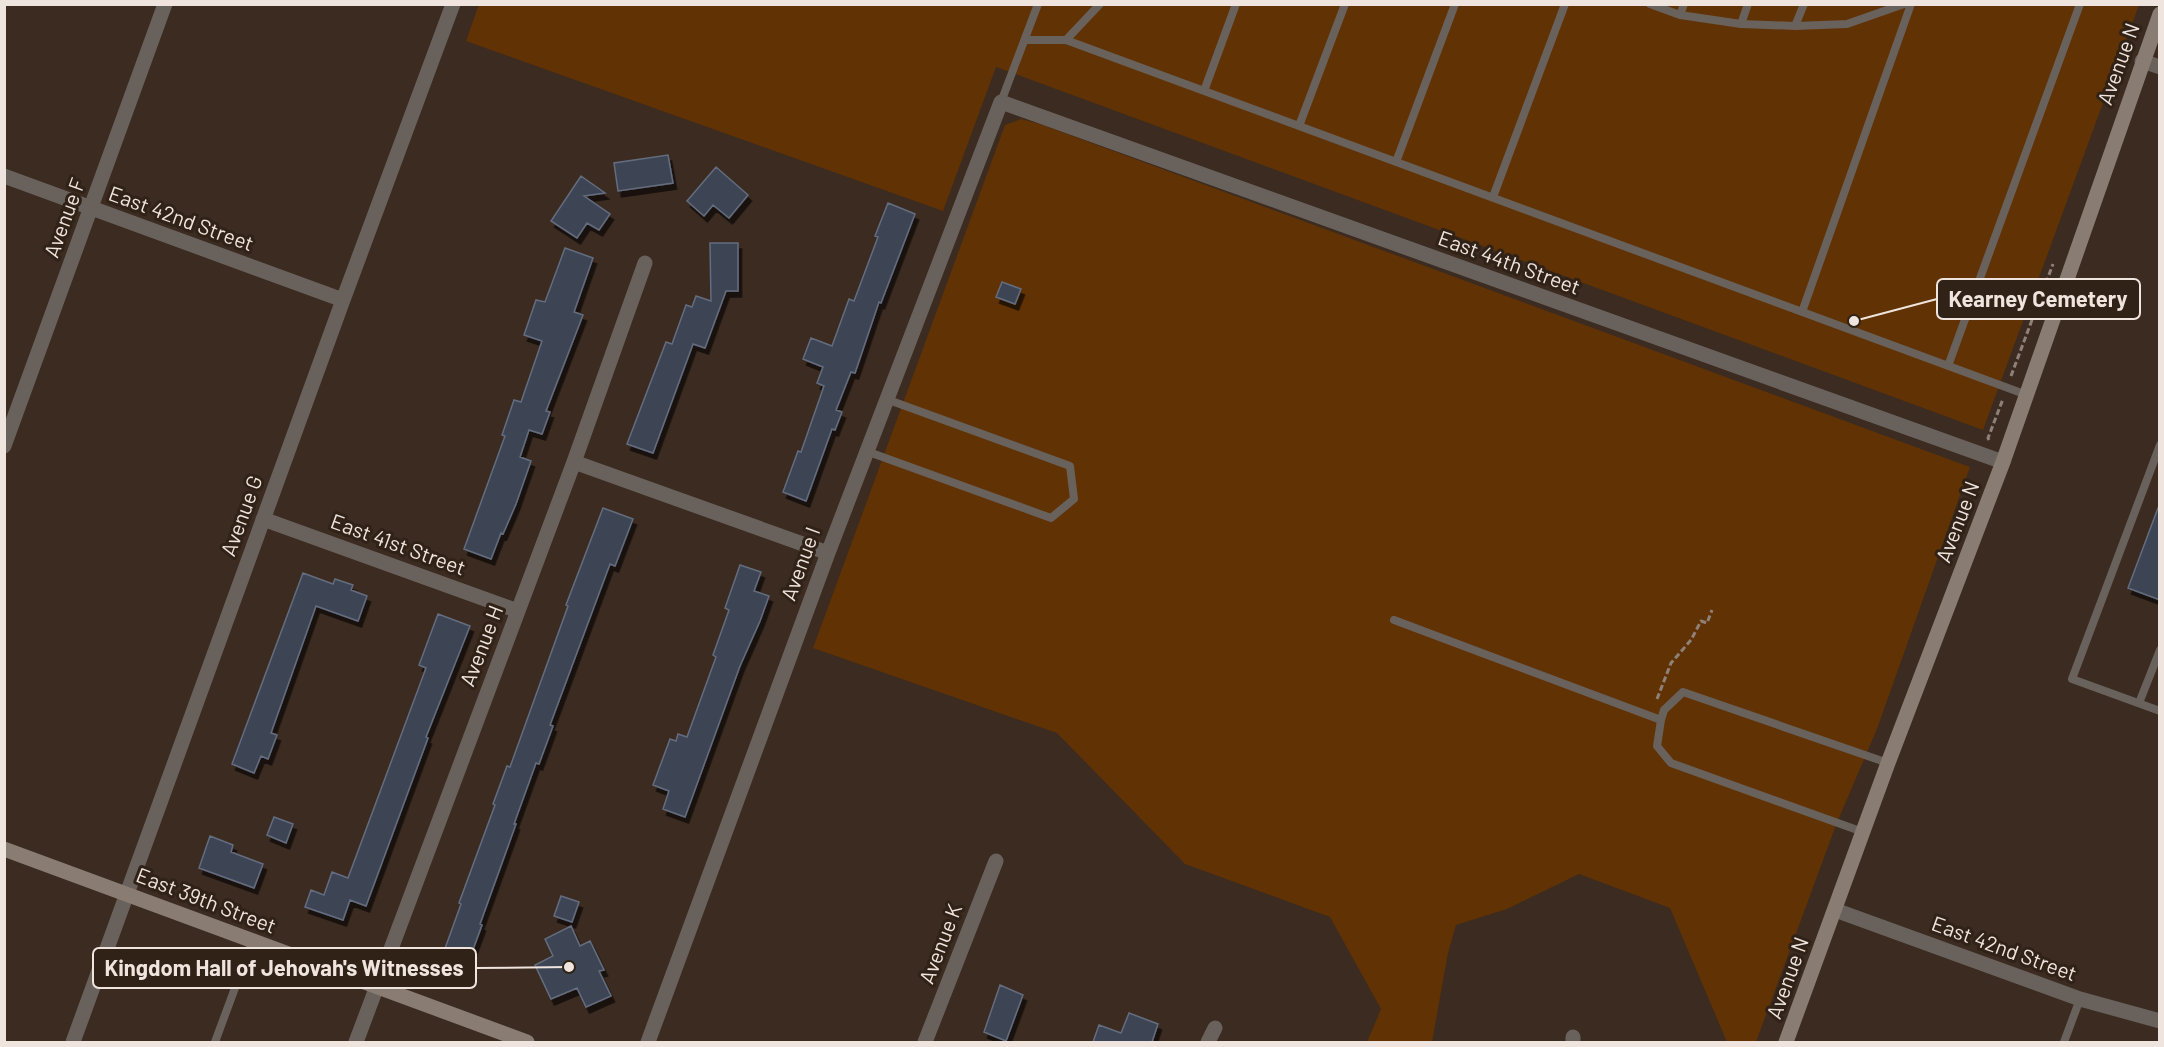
<svg xmlns="http://www.w3.org/2000/svg" width="2164" height="1047" viewBox="0 0 2164 1047" font-family="Barlow,sans-serif">
<defs>
<filter id="shadow"><feDropShadow dx="3.5" dy="6" stdDeviation="0" flood-color="#0009"/></filter>
</defs>
<rect width="100%" height="100%" fill="#3b2b20"/>
<!-- green -->
<path fill="#603204" d="M479,4L2139,5L1983,430L996,67L943,211L466,41Z
M1021,119L1040,124L1970,467L1877,729L1836,825L1756,1042H1727L1670,908L1579,874L1507,909L1456,925L1448,953L1432,1042H1367L1381,1009L1330,917L1185,864L1057,733L813,648L1005,125Z"/>
<!-- building -->
<path fill="#3c4455" stroke="#646d7f" stroke-width="1.5" filter="url(#shadow)" d="M668,155L673,183L618,191L614,163Z
M716,167L748,195L729,218L713,205L704,216L687,201Z
M581,176L605,193L584,196L610,214L599,230L587,223L577,238L551,221Z
M888,203L915,214L881,303L879,302L855,373L851,372L836,410L842,412L835,430L832,429L806,501L783,492L798,451L801,452L824,386L817,383L823,367L803,359L811,338L832,346L849,299L854,301L878,237L875,236Z
M710,243H738V291H726L705,348L693,344L653,453L627,444L666,342L672,344L686,305L692,307L696,296L711,301Z
M565,248L593,258L574,312L583,315L546,411L550,412L542,434L529,430L520,457L531,461L516,504L503,534L501,533L491,559L464,549L505,436L502,435L514,400L521,402L542,341L524,335L536,300L545,302Z
M1002,282L1021,289L1015,304L996,297Z
M603,508L633,519L615,566L610,564L550,725L553,726L539,764L536,763L514,824H516L480,924L482,925L468,963L443,954L461,904L459,903L495,805L493,804L507,766L510,767L568,606L566,605Z
M2158,508H2160V600L2128,588Z
M740,565L761,572L754,591L769,596L760,621L740,666L685,817L663,809L669,791L653,785L670,739L676,741L678,734L687,737L716,657L713,655L729,610L725,608Z
M303,573L333,584L335,579L353,585L351,590L367,596L358,621L316,606L271,733L277,735L268,759L261,756L254,773L232,764Z
M438,614L470,626L426,737L428,738L366,906L350,900L343,920L305,907L311,890L324,895L332,872L348,878L426,668L419,665Z
M274,817L293,824L286,843L267,835Z
M210,836L233,845L231,852L263,864L254,888L199,868Z
M561,896L579,902L572,922L554,916Z
M571,926L580,946L590,941L604,970L599,971L611,996L586,1007L577,988L551,999L535,965L553,956L545,939Z
M1000,985L1023,995L1006,1041L984,1032Z
M1129,1013L1158,1024L1152,1042H1093L1099,1025L1121,1033Z"/>
<g fill="none" stroke-linecap="round" stroke-linejoin="round">
<!-- path -->
<path stroke="#8e8178" stroke-width="3" stroke-dasharray="6 3" stroke-linecap="butt" d="M2011,376L2053,264
M1989,440L1988,438L2003,399
M1657,699L1671,663L1691,640L1701,621L1707,623L1712,610"/>
<!-- service -->
<path stroke="#69615b" stroke-width="8" d="M1650,4L1680,15L1741,24L1795,26L1847,24L1904,4
M1680,15L1684,4
M1741,24L1748,4
M1795,26L1804,4
M1025,40H1066L2027,395
M1066,40L1100,4
M1204,91L1236,4
M1001,102L1038,4
M1299,126L1345,4
M1396,162L1455,4
M1493,197L1565,4
M1802,312L1911,4
M1948,366L2080,4
M2160,445L2072,679L2160,711
M866,451L1051,518L1074,499L1070,466L886,399
M1394,620L1661,720
M2139,703L2160,650
M1863,832L1671,763L1657,746L1661,720L1664,710L1683,692L1888,763
M215,1042L252,942
M2064,1042L2080,999"/>
<!-- minor -->
<path stroke="#69615b" stroke-width="15" d="M2142,61L2160,67
M4,176L343,300
M4,446L165,4
M574,462L828,553
M263,519L518,611
M1835,910L2080,999L2160,1021
M73,1042L343,300L453,4
M356,1042L574,462L645,263
M648,1042L828,553L1001,102L2003,462
M925,1042L996,861
M1208,1042L1215,1028
M1573,1042V1037"/>
<!-- secondary -->
<path stroke="#887c73" stroke-width="15" d="M4,849L527,1042
M1786,1042L1888,763L2003,462L2160,14"/>
</g>
<g text-anchor="middle" stroke-width="6" stroke-linejoin="round" paint-order="stroke">
<!-- street labels -->
<g font-size="21" fill="#efe5de" stroke="#302217">
<text transform="translate(2119 64) rotate(-70)" y="7">Avenue N</text>
<text transform="translate(65 218) rotate(-70)" y="7">Avenue F</text>
<text transform="translate(181 219) rotate(20)" y="7">East 42nd Street</text>
<text transform="translate(1509 263) rotate(20)" y="7">East 44th Street</text>
<text transform="translate(242 516) rotate(-70)" y="7">Avenue G</text>
<text transform="translate(1958 522) rotate(-69)" y="7">Avenue N</text>
<text transform="translate(398 545) rotate(20)" y="7">East 41st Street</text>
<text transform="translate(801 564) rotate(-70)" y="7">Avenue I</text>
<text transform="translate(482 646) rotate(-69)" y="7">Avenue H</text>
<text transform="translate(206 901) rotate(21)" y="7">East 39th Street</text>
<text transform="translate(941 944) rotate(-69)" y="7">Avenue K</text>
<text transform="translate(2004 949) rotate(20)" y="7">East 42nd Street</text>
<text transform="translate(1788 978) rotate(-70)" y="7">Avenue N</text>
</g>
</g>
<!-- callouts -->
<path fill="none" stroke="#efe5de" stroke-width="2" d="M1854 321L1937 299M569 967L476 968"/>
<g fill="#efe5de" stroke="#302217" stroke-width="2">
<circle cx="1854" cy="321" r="6"/>
<circle cx="569" cy="967" r="6"/>
</g>
<g fill="#302217" stroke="#efe5de" stroke-width="2">
<rect x="1937" y="279" width="203" height="40" rx="6"/>
<rect x="93" y="948" width="383" height="40" rx="6"/>
</g>
<g font-size="22" text-anchor="middle" font-weight="bold" fill="#efe5de">
<text x="2038" y="307">Kearney Cemetery</text>
<text x="284" y="976">Kingdom Hall of Jehovah's Witnesses</text>
</g>
<!-- border -->
<rect width="2164" height="1047" fill="none" stroke="#efe5de" stroke-width="12"/>
</svg>
